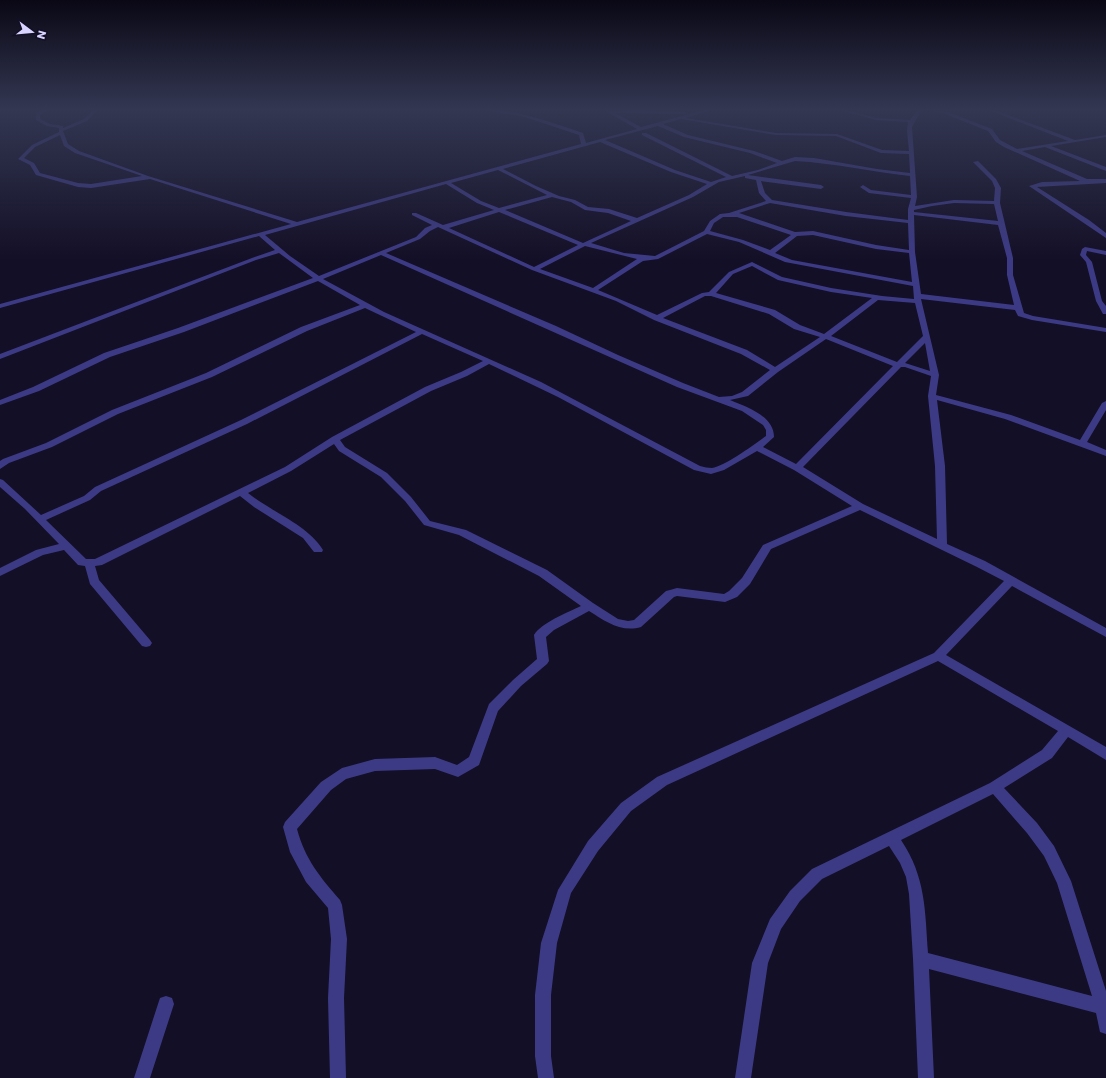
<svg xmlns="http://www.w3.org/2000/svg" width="1106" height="1078" viewBox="0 0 1106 1078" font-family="Poppins,sans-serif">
<rect width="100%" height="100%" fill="#130f26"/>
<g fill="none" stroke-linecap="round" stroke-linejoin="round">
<!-- minor -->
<path fill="#3d3a85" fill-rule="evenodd" d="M45,109L49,110L40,115V119L50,124L63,126V128L84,119L94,109H98L87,121L63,131L68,144L79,151L148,176L297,222L581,144L579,135L525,117L479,109C515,109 549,122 583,133L586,143L637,129L602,109L610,111L637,110L685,112L687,113L685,114L615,113L641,127L708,109H715L686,118L776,133L837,134L882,150L909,151L907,131L908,122L876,120L836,109H843L876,118L910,120L918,109H922L912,127L917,197L915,206L954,200L994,201L995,188L992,181L973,162L978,161L996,179L1001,188L1000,203L1013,258V275L1024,313L1033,316L1106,328V332L1032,320L1018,316L1015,310L921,299L939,375L936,395L1011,415L1080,440L1102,403L1106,401V410L1087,442L1106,450V456L1005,419L937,400L945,466L947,544L985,561L1106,628V637L1012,586L946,655L1106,747V760L1068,737L1052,758L1004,788L1037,823L1054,846L1071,881L1106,991V1034L1100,1032L1096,1013L929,969L934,1078H918L913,959L909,894L906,877L900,863L889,846L822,879L800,901L781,929L768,963L751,1078H735L752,963L770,919L790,891L812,869L990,783L1042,750L1058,731L938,661L667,785L631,811L598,851L571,893L557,943L551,995V1056L554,1078H538L535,1056V995L541,943L558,890L588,841L621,803L657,777L934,653L1004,581L977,567L860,510L771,549L750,584L737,597L725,602L677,596L674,597L641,627C621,633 605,621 589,611L554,630L546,637L549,661L547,664L521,686L498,711L479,765L458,777L435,769L375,771L346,779L331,790L297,829C305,859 320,877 340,900L342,905L347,939L344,998L346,1078H330L328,998L331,939L328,908L306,882L290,852L283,827L285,822L321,782L342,768L375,759L435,757L457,765L469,757L489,704L513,680L537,659L534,635C541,623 568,612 581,606L539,576L459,535L424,525L405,501L381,477L339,451L334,444L291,471L248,493C271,512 307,524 323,550L322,552H314L303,538L254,507L240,496L102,565L95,566L99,580L150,640L152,643L150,646L146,647L142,646L90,584L85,566L78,565L64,550L43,555L0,576V568L36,550L59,544L25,509L0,487V479L3,480L41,515L84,496L95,487L241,420L416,332L365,308L307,331L212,377L118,414L52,447L9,463L0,469V461L3,459L46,443L112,410L206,373L301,327L360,305L318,281L184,332L110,357L39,391L0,405V400L33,387L104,353L178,328L313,278L279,253L256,260L0,359V354L252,258L275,250L259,236L0,308V304L291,224L150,179L91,188L78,187L36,175L30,165L18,159L32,145L59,132V128L47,126L36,120V113ZM681,119L776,135L836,136L881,153L909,154L910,173L877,169L814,158L795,157L782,161L754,151L688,135L663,124ZM658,126L684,137L750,153L777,163L758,170L732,176L646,133H642V135L726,177L711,182L675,170L605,140ZM60,135L64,146L75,153L142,176L91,184L78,183L40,173L34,163L24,158L35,147ZM600,142L671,172L707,184L689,195L637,218L609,209L588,207L575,200L559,196L536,186L503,169ZM795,161C834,163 872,172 910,176L911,195L871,190L863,185L860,187L869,193L911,198L908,209V220L846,212L772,200L765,193L761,181L821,189L824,187L821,185L748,175ZM498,170L547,195L499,208L481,201L451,183ZM745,176V178L756,180L759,193L766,201L729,213L720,214L710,221L704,231L655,256L624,253L591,243L693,197L719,182ZM446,184L477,203L494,210L443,225L416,213H412V215L432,225L425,228L416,237L319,276L290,256L265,235ZM552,197L571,202L585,210L608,213L631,221L583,243L505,210ZM770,203L846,216L908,223L909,250L876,245L813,231L795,232L739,213ZM954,203L994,204L998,221L914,212V210L932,206ZM499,212L578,245L534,267L449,228ZM914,215L998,225L1007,258V275L1014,305L921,294L915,252ZM723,217H737L791,235L770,250L743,240L710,231L714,223ZM438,227L532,270L616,301L654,320L741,354L770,370L742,392L732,396L719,397L683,383L618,355L556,326L386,253L420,239L430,231ZM707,234L739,242L785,262L913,286L914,299L882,296L831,288L782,277L752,262L729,272L709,292L702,293L657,315L598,290L643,261L658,259ZM813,235L876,249L909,253L912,282L792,260L775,253L797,236ZM585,246L637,259L593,288L540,269ZM381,255L677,387L742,411L763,425L766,430V436C755,444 725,466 712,468C708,468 704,467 700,466L541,382L384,312L323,279ZM752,266L778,280L831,292L872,298L824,334L800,325L775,310L716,293L733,274ZM705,296H711L769,314L794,329L820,337L775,367L747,350L663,318ZM878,300L915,303L923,336L897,362L831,336ZM422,334L483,361L461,372L425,387L332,437L285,467L95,559H86L46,520L90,500L101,491L247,424ZM826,339L893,366L796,464L763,447L774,437C774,416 747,407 730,400L748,396L778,372ZM925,343L930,371L905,363ZM489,364L558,397L694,470L711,474L724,470L757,451L794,470L852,506L763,545L742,578L729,591L724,594L677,588L670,590L666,591L634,620L628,621L618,619L593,603L547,570L466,530L430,521L411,497L387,473L345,447L340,440L431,391L467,376ZM901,367H905L931,376L928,396L935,466L937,539L863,504L803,467ZM993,794L1027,833L1044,856L1057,883L1092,996L928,953C925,911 926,877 901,840Z
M926,109L948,112L992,129L1000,140L1017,149L1068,141L986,109H992L1075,140L1106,135V137L1051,146L1106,167V171L1045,147L1022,151L1087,179H1106V183L1037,187L1089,220L1106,233V238L1029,186L1042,182L1080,181L1004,147L996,142L988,131L945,114Z
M1085,247L1106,251V255L1087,251L1086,255L1092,262L1102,301L1106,306V314H1103L1096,301L1086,262L1080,255L1082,249Z
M166,996L172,998L174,1004L150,1078H134L158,1004L160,998Z"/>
</g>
<!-- sky -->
<linearGradient id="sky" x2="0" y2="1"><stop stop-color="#0a0815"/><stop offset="0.42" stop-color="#333752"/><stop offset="1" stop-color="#333752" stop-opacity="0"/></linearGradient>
<rect width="1106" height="260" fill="url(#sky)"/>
<!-- north arrow -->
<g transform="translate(32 32) rotate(106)" stroke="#130f26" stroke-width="3" paint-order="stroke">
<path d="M0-3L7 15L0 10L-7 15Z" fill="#d9d4ff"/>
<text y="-6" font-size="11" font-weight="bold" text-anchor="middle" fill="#d9d4ff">N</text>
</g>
</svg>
